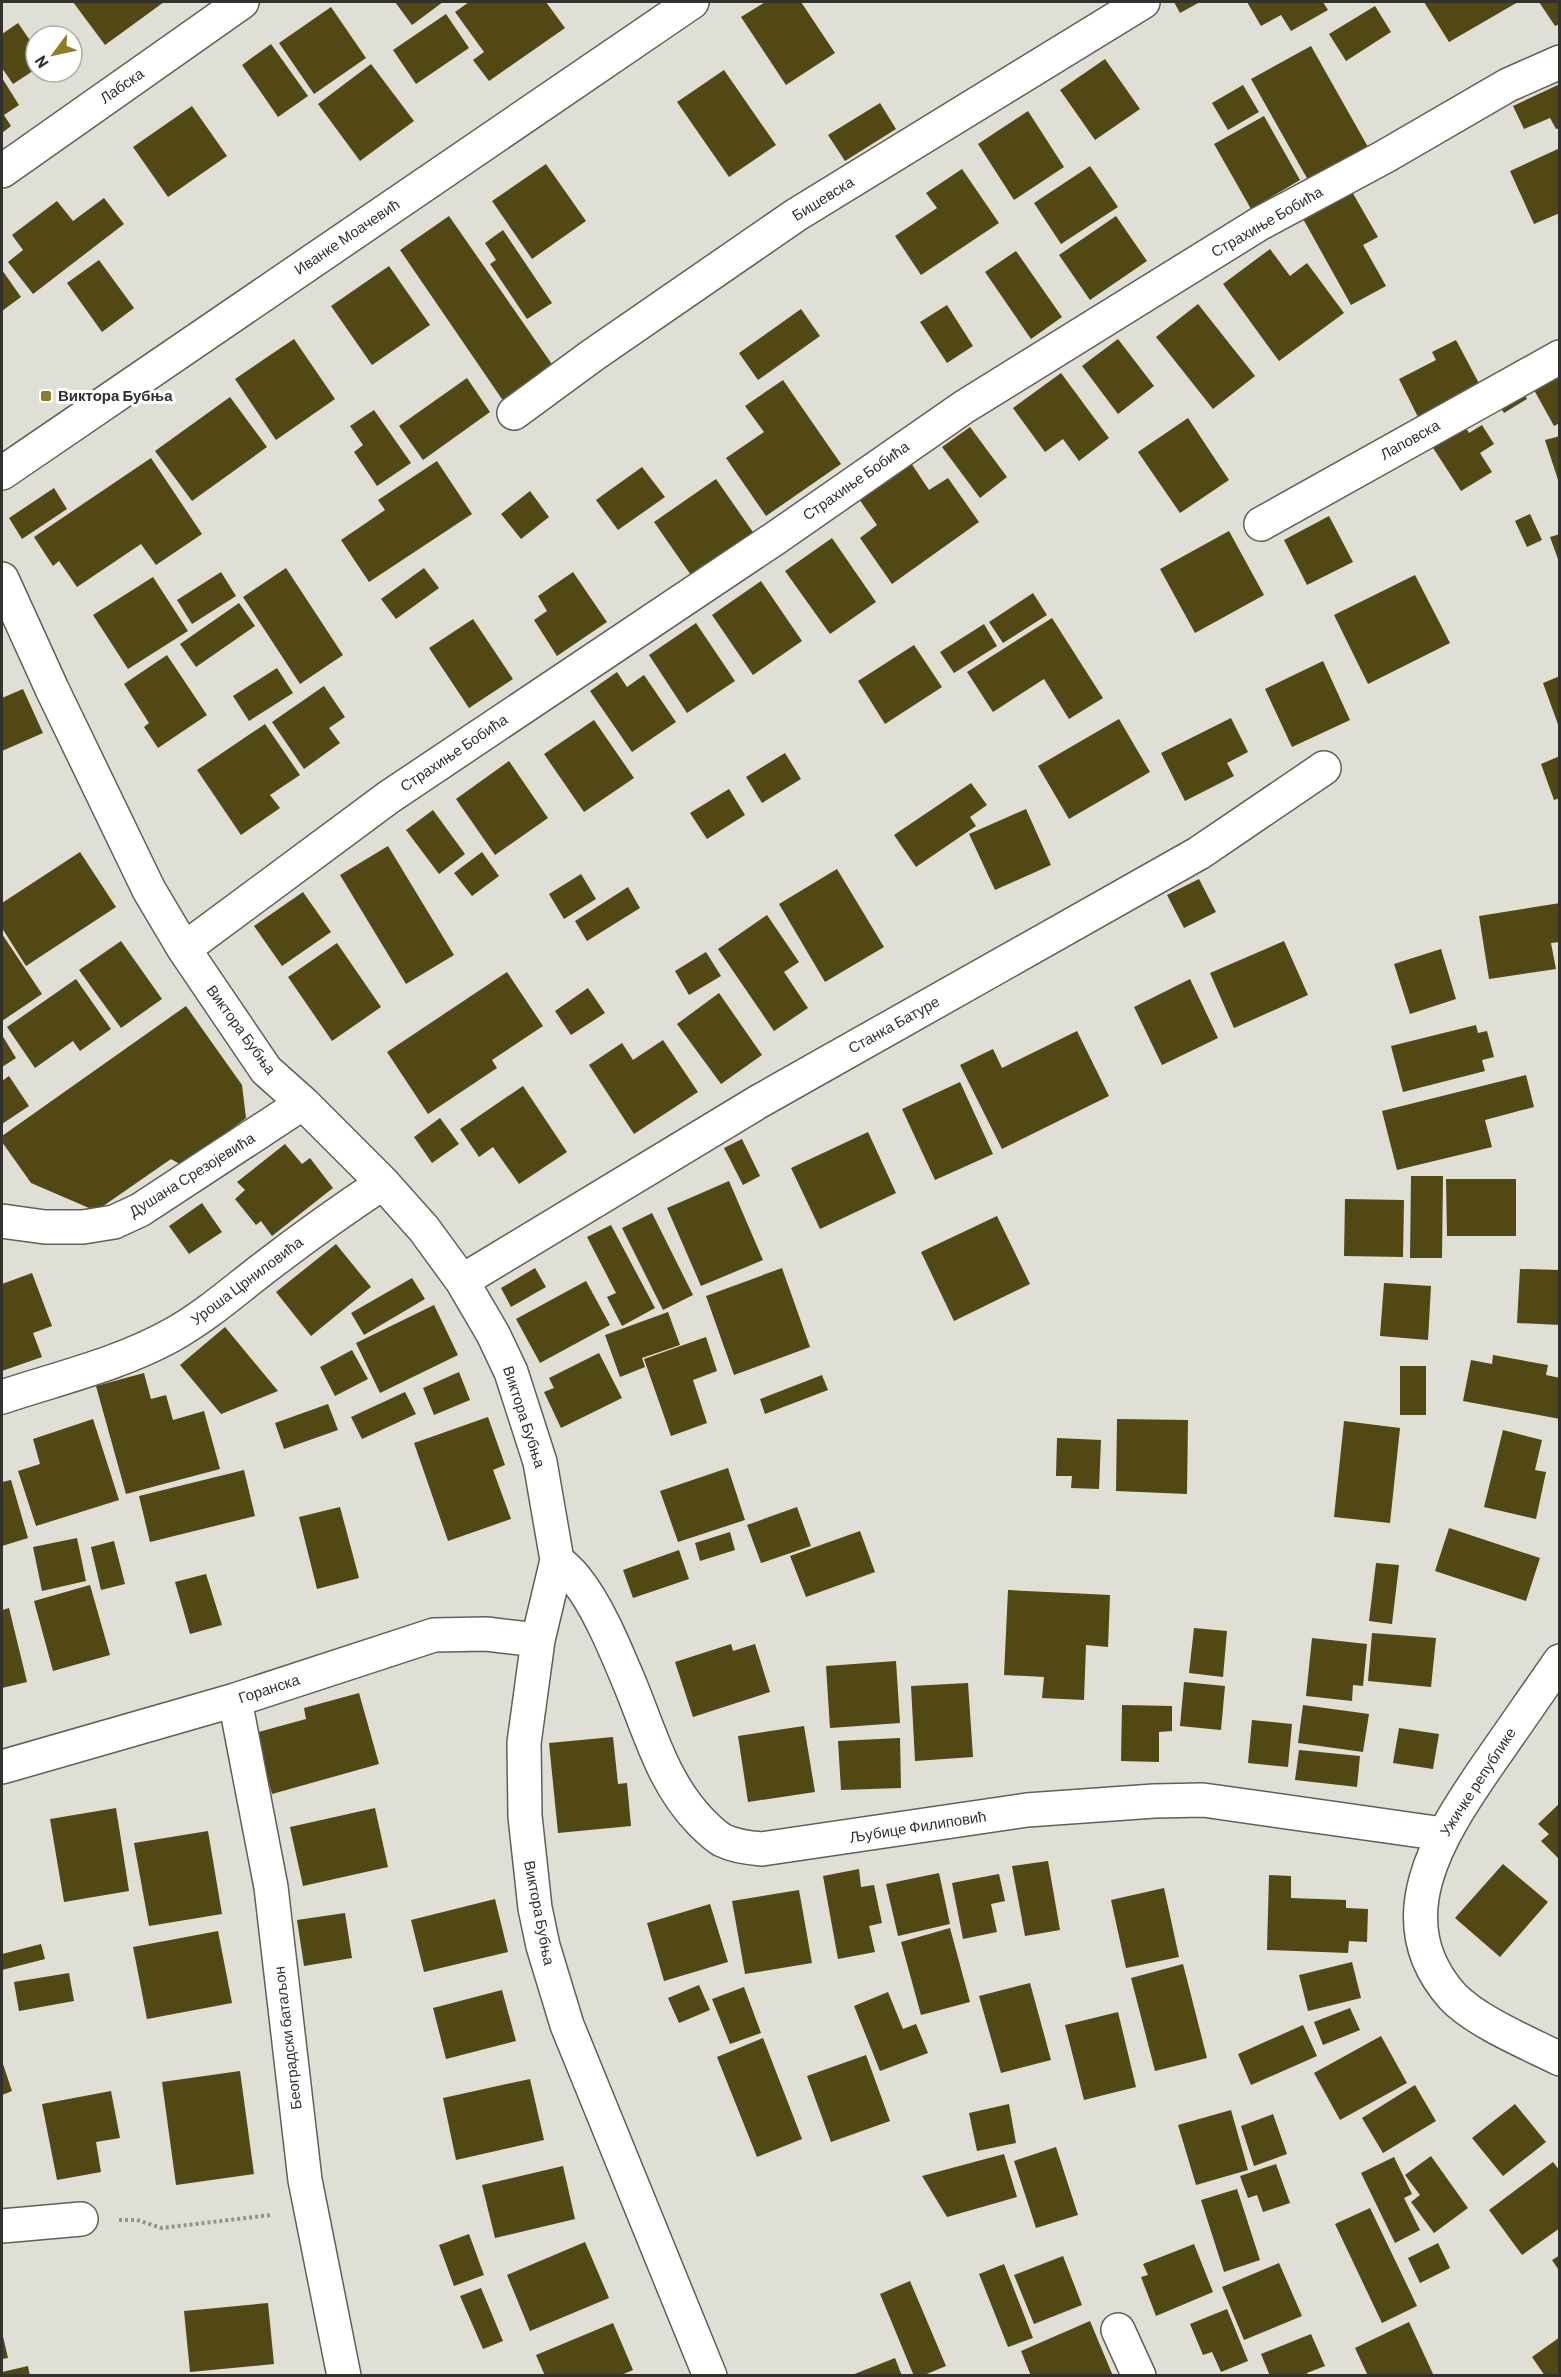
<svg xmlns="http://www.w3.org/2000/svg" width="1561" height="2377" viewBox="0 0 1561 2377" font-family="Barlow,sans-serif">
<rect width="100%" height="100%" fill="#e0dfd6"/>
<!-- building -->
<path fill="#514814" d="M73,2H164L105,45Z
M395,2H443L412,25Z
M469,2H546L565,28L489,81L473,60L484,52L455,12Z
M765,2H801L835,53L786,85L741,17Z
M1174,2H1200L1180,13Z
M1247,2H1323L1328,10L1291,31L1281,15L1261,26Z
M1424,2H1518L1449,42Z
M1539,2H1560V24L1555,26Z
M1375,6L1391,32L1346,61L1329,34Z
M331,7L366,58L314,94L279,43Z
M446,14L469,48L416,84L393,50Z
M18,23L36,49V69L13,84L2,68V34Z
M271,44L308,96L278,117L242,65Z
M1311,46L1368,147L1308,180L1251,79Z
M1105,59L1140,109L1095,140L1060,90Z
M371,64L414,121L360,161L318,104Z
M724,70L776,145L729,177L677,102Z
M2,78L19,105L4,115L11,126L2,133Z
M1560,84V128L1556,129L1550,118L1524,129L1513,106Z
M1243,85L1259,112L1228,130L1212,103Z
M880,103L896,129L845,161L828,135Z
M192,106L227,156L168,197L133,147Z
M1028,111L1064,167L1014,200L978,144Z
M1264,116L1300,180L1251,209L1214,144Z
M1560,148V213L1534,224L1510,171Z
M546,164L586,221L532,259L492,201Z
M1090,166L1118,207L1061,244L1034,203Z
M962,169L999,223L921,275L895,236L937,208L926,193Z
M1351,190L1378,237L1363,245L1386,286L1351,305L1302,217Z
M104,198L124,224L33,294L8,262L23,250L12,235L57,201L73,221Z
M449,216L556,370L506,405L400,250Z
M1116,216L1147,261L1090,300L1059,255Z
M503,230L552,303L527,319L490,264L496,260L485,243Z
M1270,249L1290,276L1307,263L1344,313L1279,361L1223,284Z
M1016,251L1062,317L1031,339L985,272Z
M99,260L134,308L102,332L67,283Z
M389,266L430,325L372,365L331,306Z
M2,270L21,297L2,311Z
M1198,304L1255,376L1213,409L1156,337Z
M947,305L973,346L947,363L920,322Z
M801,309L820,336L758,380L739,353Z
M294,339L335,399L276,440L235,379Z
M1118,339L1154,386L1118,414L1082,366Z
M1456,340L1482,389L1420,421L1399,379L1436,360L1432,352Z
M1560,362V423L1554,426L1528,379Z
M1061,373L1109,438L1079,461L1063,439L1045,452L1013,408Z
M467,378L490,412L423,460L399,426Z
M783,380L841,464L766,516L726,458L764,432L745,406Z
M1518,383L1527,399L1504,413L1494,397Z
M230,397L267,447L192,501L155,451Z
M374,410L411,463L377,486L354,452L363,445L350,426Z
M1459,416L1469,433L1482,425L1494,444L1480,453L1492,472L1461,491L1426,437Z
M1188,418L1229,480L1180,513L1138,452Z
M970,427L1007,477L980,498L942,447Z
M1560,436V482L1559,483L1545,440Z
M151,458L202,534L156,565L141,544L77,587L59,561L53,566L34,537Z
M437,461L472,514L369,582L341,540L385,510L378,500Z
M911,463L929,490L948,478L979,522L892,584L860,538L877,525L859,499Z
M642,467L665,497L618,530L596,500Z
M716,479L755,535L693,578L654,522Z
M54,488L67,509L22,539L9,518Z
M530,491L549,517L521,539L501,514Z
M1530,514L1542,540L1527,547L1515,521Z
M1329,516L1353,562L1307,585L1284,540Z
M1229,531L1264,595L1195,633L1160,569Z
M1560,534V562H1559L1550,537Z
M832,538L876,602L830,634L785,571Z
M286,568L343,655L300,684L243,597Z
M424,568L439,588L396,619L381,599Z
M221,572L236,596L192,624L177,600Z
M573,572L607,622L557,656L534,620L547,611L538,596Z
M1415,575L1450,643L1368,684L1334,615Z
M153,577L188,631L128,669L93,615Z
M761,581L802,641L753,675L712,615Z
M1033,593L1047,615L1003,643L989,622Z
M239,603L255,626L196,667L180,644Z
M1052,618L1103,698L1069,719L1044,679L993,712L967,672Z
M473,619L513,679L469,708L429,648Z
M696,623L735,681L687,713L649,655Z
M984,624L997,646L954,673L940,652Z
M914,645L942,687L885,724L858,681Z
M167,655L207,715L158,748L144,727L149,723L124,684Z
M1323,661L1350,720L1292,747L1265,689Z
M277,668L293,693L249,721L233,696Z
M617,672L627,687L644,675L676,722L632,752L590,691Z
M1560,676V727H1559L1543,683Z
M324,686L345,717L329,728L340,743L304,769L272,722Z
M23,689L43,733L2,751V698Z
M1231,718L1248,752L1227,763L1234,776L1185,801L1161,753Z
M1119,719L1150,772L1069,819L1038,766Z
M594,720L634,778L584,812L544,754Z
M265,724L300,775L270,795L280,808L241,835L197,770Z
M785,753L801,779L762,803L746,777Z
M1560,756V798L1554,800L1541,764Z
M509,761L548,818L495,855L456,799Z
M971,783L987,805L970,817L976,826L916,867L894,835Z
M729,789L745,815L707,839L690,813Z
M1026,809L1051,865L995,890L969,834Z
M433,810L465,854L439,874L406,830Z
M388,846L454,955L406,984L340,875Z
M80,852L116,907L26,966L2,928V903Z
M482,852L499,876L472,896L454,873Z
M837,869L884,947L825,982L779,904Z
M581,874L596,899L564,919L549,894Z
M1199,879L1216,912L1184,928L1167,895Z
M628,887L640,908L587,941L575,921Z
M303,892L331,932L282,966L254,926Z
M1560,903V942L1551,943L1556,969L1489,979L1479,916Z
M767,915L799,962L784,972L808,1008L774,1031L718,949Z
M2,934L42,994L2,1021Z
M121,941L162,999L121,1028L79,970Z
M1284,941L1308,995L1234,1028L1210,973Z
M337,943L381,1007L332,1041L288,977Z
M1441,949L1456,999L1410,1014L1394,964Z
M706,952L721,976L689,995L675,971Z
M507,972L543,1026L492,1060L497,1068L428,1114L387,1052Z
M76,979L111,1029L80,1051L73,1041L35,1068L7,1027Z
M1190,979L1218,1038L1162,1065L1134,1007Z
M588,988L605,1013L571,1035L555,1011Z
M719,993L762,1055L721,1084L677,1024Z
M186,1006L242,1085L246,1118L183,1166L171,1159L96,1211L31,1183L2,1142V1136Z
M1476,1025L1478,1033L1487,1031L1494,1057L1482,1060L1485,1071L1403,1092L1391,1046Z
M1077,1031L1109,1096L1002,1149L960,1065L993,1049L1002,1068Z
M2,1035L16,1058L2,1067Z
M663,1040L698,1092L634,1134L589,1065L622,1043L633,1060Z
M1526,1075L1534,1107L1485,1120L1492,1147L1397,1170L1382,1111Z
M9,1076L29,1106L2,1124V1081Z
M960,1082L993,1154L935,1180L902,1109Z
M523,1086L567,1152L519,1184L493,1147L479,1157L460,1129Z
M440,1118L459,1144L432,1163L414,1137Z
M868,1132L896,1193L820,1229L791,1168Z
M742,1139L760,1176L743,1185L724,1148Z
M285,1144L302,1164L310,1158L333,1188L272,1236L261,1221L256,1225L235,1199L245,1190L237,1182Z
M1411,1176H1443L1442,1258H1410Z
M1446,1179H1516V1236H1447Z
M729,1181L763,1260L701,1286L667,1208Z
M1345,1199L1404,1200L1403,1257L1344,1256Z
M202,1203L222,1232L189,1254L169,1226Z
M652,1213L693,1295L663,1310L622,1228Z
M997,1216L1030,1284L954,1321L921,1252Z
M611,1225L655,1308L622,1326L607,1297L616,1293L587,1237Z
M336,1244L371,1287L311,1336L276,1292Z
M535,1268L546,1287L511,1307L501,1288Z
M782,1268L810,1347L734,1375L706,1296Z
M1520,1269L1560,1270V1325L1517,1323Z
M32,1273L52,1326L33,1333L42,1357L2,1371V1284Z
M412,1278L425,1299L364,1335L351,1313Z
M586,1281L610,1325L540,1363L516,1319Z
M1384,1283L1431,1286L1428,1340L1380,1336Z
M434,1305L458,1355L380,1393L356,1343Z
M668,1312L680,1345L642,1358L645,1367L620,1377L605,1335Z
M225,1327L278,1391L221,1414L180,1365Z
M706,1337L717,1371L693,1380L707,1423L671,1436L644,1359Z
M352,1350L368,1379L335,1396L320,1367Z
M599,1353L622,1398L561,1428L544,1392L554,1388L549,1378Z
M1493,1355L1548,1365L1546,1375L1560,1378V1419L1463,1401L1471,1360L1492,1364Z
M1400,1366H1426V1415H1400Z
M459,1372L470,1400L434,1415L423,1388Z
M144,1373L151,1399L166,1395L173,1420L204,1411L220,1469L126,1494L96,1386Z
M822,1375L828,1390L765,1414L760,1399Z
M405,1392L416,1414L362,1439L351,1417Z
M328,1404L338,1430L284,1449L275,1423Z
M488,1417L505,1465L493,1470L511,1519L448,1541L414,1443Z
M93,1419L119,1500L36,1526L18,1471L40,1464L33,1439Z
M1117,1419L1188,1420L1187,1494L1116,1491Z
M1344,1421L1400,1428L1390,1523L1334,1517Z
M1503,1430L1542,1440L1535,1470L1546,1472L1536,1519L1484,1507Z
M1057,1438L1101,1440L1099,1489L1071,1488L1072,1476H1056Z
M728,1468L745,1520L678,1542L660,1491Z
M244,1470L255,1516L150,1542L139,1496Z
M11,1480L28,1538L2,1546V1482Z
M340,1507L359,1578L317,1589L299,1517Z
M797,1507L811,1546L761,1563L747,1525Z
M1449,1528L1540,1558L1526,1601L1435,1571Z
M860,1531L875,1572L806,1597L790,1556Z
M730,1532L735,1550L700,1561L695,1543Z
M77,1538L86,1581L42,1591L33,1547Z
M114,1541L125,1584L101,1590L91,1547Z
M679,1550L689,1579L633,1598L623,1570Z
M1376,1563L1399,1565L1392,1624L1369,1621Z
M206,1574L222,1625L190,1634L175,1582Z
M90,1585L110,1655L53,1671L34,1601Z
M1008,1590L1110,1595L1108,1647L1086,1645L1084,1700L1042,1698L1044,1677L1004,1675Z
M9,1608L27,1682L2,1688V1610Z
M1194,1628L1227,1631L1223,1677L1189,1673Z
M1372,1633L1436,1638L1431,1687L1368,1681Z
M1312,1638L1367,1644L1363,1686L1353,1685L1352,1701L1306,1696Z
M731,1644L733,1651L755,1644L770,1692L693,1717L675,1662Z
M896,1661L900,1723L830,1728L826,1666Z
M1184,1682L1225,1686L1221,1730L1180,1726Z
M968,1683L973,1757L915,1761L911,1686Z
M359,1693L379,1764L272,1794L255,1733L306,1719L304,1708Z
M1122,1705L1172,1706V1731L1159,1732V1762L1121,1761Z
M1303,1705L1369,1714L1363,1752L1298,1743Z
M1252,1720L1292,1724L1288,1767L1248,1763Z
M804,1726L815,1792L748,1802L738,1736Z
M1399,1728L1439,1734L1433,1769L1393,1763Z
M613,1737L618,1784L627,1783L631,1826L558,1833L549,1743Z
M900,1738L901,1788L841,1790L838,1741Z
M1299,1750L1360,1756L1357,1787L1295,1780Z
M1560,1803V1860L1541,1841L1549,1834L1538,1824Z
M116,1808L129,1891L64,1902L50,1819Z
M375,1808L388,1867L303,1886L290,1827Z
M208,1831L222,1914L149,1926L134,1843Z
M1048,1861L1060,1930L1025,1936L1012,1866Z
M1503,1864L1548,1902L1500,1957L1455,1918Z
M859,1869L861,1887L874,1885L882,1923L869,1926L875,1952L838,1959L823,1876Z
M939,1873L950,1924L898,1936L886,1884Z
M999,1874L1005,1901L991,1904L997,1932L963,1939L952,1883Z
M1269,1875L1291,1876V1898L1346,1900V1908L1368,1909L1367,1942L1349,1941L1348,1953L1267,1950Z
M1164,1888L1179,1957L1126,1968L1111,1900Z
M799,1890L812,1963L745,1974L732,1901Z
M495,1899L508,1952L424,1972L411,1920Z
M710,1904L728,1962L664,1981L647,1923Z
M345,1913L352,1958L304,1966L297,1920Z
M950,1928L970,2002L921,2015L901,1942Z
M218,1931L232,2003L147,2019L133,1947Z
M41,1944L45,1959L2,1970V1954Z
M1352,1962L1361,1998L1308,2011L1299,1975Z
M1183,1964L1207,2058L1155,2071L1131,1978Z
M69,1973L74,2001L19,2011L14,1982Z
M1030,1983L1051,2060L1001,2073L979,1996Z
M699,1985L710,2010L679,2023L668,1998Z
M744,1987L761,2033L730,2044L712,1999Z
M502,1990L516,2041L446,2059L433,2008Z
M888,1992L903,2029L916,2024L928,2053L880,2071L854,2006Z
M1350,2008L1360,2030L1323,2045L1314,2022Z
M1118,2012L1136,2087L1084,2100L1065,2025Z
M1303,2025L1317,2056L1251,2085L1238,2054Z
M1381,2036L1407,2083L1340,2120L1314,2073Z
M763,2038L802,2139L757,2157L717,2057Z
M866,2055L890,2121L831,2142L807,2076Z
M2,2061L12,2091L2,2095Z
M240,2071L254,2174L176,2185L162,2082Z
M530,2079L544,2140L456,2160L443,2098Z
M1415,2085L1436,2121L1383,2153L1362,2118Z
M111,2091L120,2138L96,2142L101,2172L57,2180L42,2104Z
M1009,2104L1016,2143L977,2151L969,2113Z
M1515,2104L1546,2142L1503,2176L1472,2138Z
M1231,2110L1248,2170L1196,2185L1178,2125Z
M1273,2114L1287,2154L1254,2166L1241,2126Z
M1056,2147L1078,2215L1036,2228L1014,2161Z
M1004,2154L1017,2197L947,2217L922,2176Z
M1431,2156L1468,2208L1434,2233L1411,2202L1420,2195L1405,2175Z
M1394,2157L1412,2194L1404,2198L1420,2230L1395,2243L1361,2173Z
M1553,2162L1560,2171V2228L1522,2255L1489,2210Z
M1276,2164L1290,2203L1263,2212L1257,2195L1248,2198L1240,2176Z
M563,2166L575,2219L495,2238L482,2185Z
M1237,2189L1260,2260L1224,2272L1201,2200Z
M1370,2208L1417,2306L1382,2323L1335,2224Z
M469,2234L484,2275L454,2286L439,2245Z
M585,2242L609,2298L530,2331L507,2275Z
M1438,2243L1450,2268L1420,2283L1408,2258Z
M1194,2244L1213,2292L1156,2316L1141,2277L1148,2275L1143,2264Z
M1560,2255V2272L1552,2260Z
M1063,2256L1082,2305L1034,2324L1014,2275Z
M1279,2263L1302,2316L1244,2340L1222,2287Z
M1004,2264L1033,2338L1008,2347L979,2274Z
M910,2281L946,2366L922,2376H914L880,2294Z
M481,2288L503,2341L483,2349L460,2296Z
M268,2303L274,2364L190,2372L184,2311Z
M1227,2309L1248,2361L1221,2372L1212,2352L1203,2355L1190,2324Z
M1090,2321L1113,2376H1031L1021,2351Z
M1409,2322L1434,2376H1368L1355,2348Z
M613,2323L633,2370L619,2376H545L536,2355Z
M2,2332L8,2358L2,2359Z
M1311,2334L1325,2366L1307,2373L1308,2376H1270L1261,2354Z
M1560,2337V2376H1545L1532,2357Z
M895,2358L902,2376H852V2375Z
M28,2366L30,2376H2V2372Z"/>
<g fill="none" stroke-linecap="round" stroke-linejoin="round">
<defs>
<path id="minor" d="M2,171L242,2
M514,413L593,355L796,215L1143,2
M2,473L692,2
M1261,524L1560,357
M2,579L52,689L149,890L184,949L266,1070L303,1103L383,1183L424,1229L462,1281L493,1334L511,1372L540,1462L557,1560L538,1640L524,1743L525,1816L535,1908L543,1946L567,2025L710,2376
M184,949L389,797L777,537L964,407L1259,224L1384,157L1508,85L1560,62
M2,1221L45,1227H83L114,1222L140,1210L303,1103
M462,1281L758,1102L1199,853L1324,768
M2,1397C59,1378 120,1364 172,1335C206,1316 234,1291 264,1268C303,1238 342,1210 383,1183
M557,1560C563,1566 571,1572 576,1579C597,1605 614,1646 627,1677C649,1728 661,1781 701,1822C707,1828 715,1836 722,1840C734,1846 749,1848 762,1849L1027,1810L1154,1801L1203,1800L1443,1834
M235,1700L271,1887L305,2180L344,2376
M2,1767L235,1700L434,1635L486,1634L538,1640
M2,2226L81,2219
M1118,2330L1139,2376"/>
<path id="tertiary" d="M1560,1661C1536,1696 1511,1731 1487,1766C1439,1836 1384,1920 1453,1997C1477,2022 1528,2043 1560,2059"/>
</defs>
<!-- minor casing -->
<use href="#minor" stroke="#615f58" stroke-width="36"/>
<!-- tertiary casing -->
<use href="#tertiary" stroke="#615f58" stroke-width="36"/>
<!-- path -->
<path stroke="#94938c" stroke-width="4" stroke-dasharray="3 3" stroke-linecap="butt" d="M119,2220H137L162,2228L271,2215"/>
<!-- minor -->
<use href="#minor" stroke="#fff" stroke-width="33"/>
<!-- tertiary -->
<use href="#tertiary" stroke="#fff" stroke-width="33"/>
</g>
<!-- markers -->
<rect fill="#8d7d23" stroke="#fff" stroke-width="2" x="40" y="390" width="12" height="12" rx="3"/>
<g text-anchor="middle" stroke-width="6" stroke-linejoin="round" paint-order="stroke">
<!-- street labels -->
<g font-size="15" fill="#32312e" stroke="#fff">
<text transform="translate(122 86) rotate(-35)" y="5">Лабска</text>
<text transform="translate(823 199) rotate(-32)" y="5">Бишевска</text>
<text transform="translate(1267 222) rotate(-30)" y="5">Страхиње Бобића</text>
<text transform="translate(347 237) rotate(-34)" y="5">Иванке Моачевић</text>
<text transform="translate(1410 440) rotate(-29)" y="5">Лаповска</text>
<text transform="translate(856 481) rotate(-35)" y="5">Страхиње Бобића</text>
<text transform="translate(454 753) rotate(-34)" y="5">Страхиње Бобића</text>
<text transform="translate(894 1025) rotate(-29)" y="5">Станка Батуре</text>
<text transform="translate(241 1030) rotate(54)" y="5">Виктора Бубња</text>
<text transform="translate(192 1175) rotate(-32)" y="5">Душана Срезојевића</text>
<text transform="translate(247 1281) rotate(-37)" y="5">Уроша Црниловића</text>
<text transform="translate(524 1417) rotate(72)" y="5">Виктора Бубња</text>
<text transform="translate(269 1689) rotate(-18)" y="5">Горанска</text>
<text transform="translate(1478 1782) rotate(-57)" y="5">Ужичке републике</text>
<text transform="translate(918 1827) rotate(-9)" y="5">Љубице Филиповић</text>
<text transform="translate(539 1913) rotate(79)" y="5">Виктора Бубња</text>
<text transform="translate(288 2038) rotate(-97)" y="5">Београдски батаљон</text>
</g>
<!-- poi labels -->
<g font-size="15" font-weight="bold" fill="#32312e" stroke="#fff" text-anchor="start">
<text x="58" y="401">Виктора Бубња</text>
</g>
</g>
<!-- border -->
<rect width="1561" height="2377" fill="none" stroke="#32312e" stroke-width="6"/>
<!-- north arrow -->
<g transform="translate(54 54) rotate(237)"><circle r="28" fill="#ffffff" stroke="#adadab" stroke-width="1.5"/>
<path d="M0-4.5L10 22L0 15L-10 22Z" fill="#8d7d23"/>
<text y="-9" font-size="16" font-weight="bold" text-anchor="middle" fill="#32312e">N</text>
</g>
</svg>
